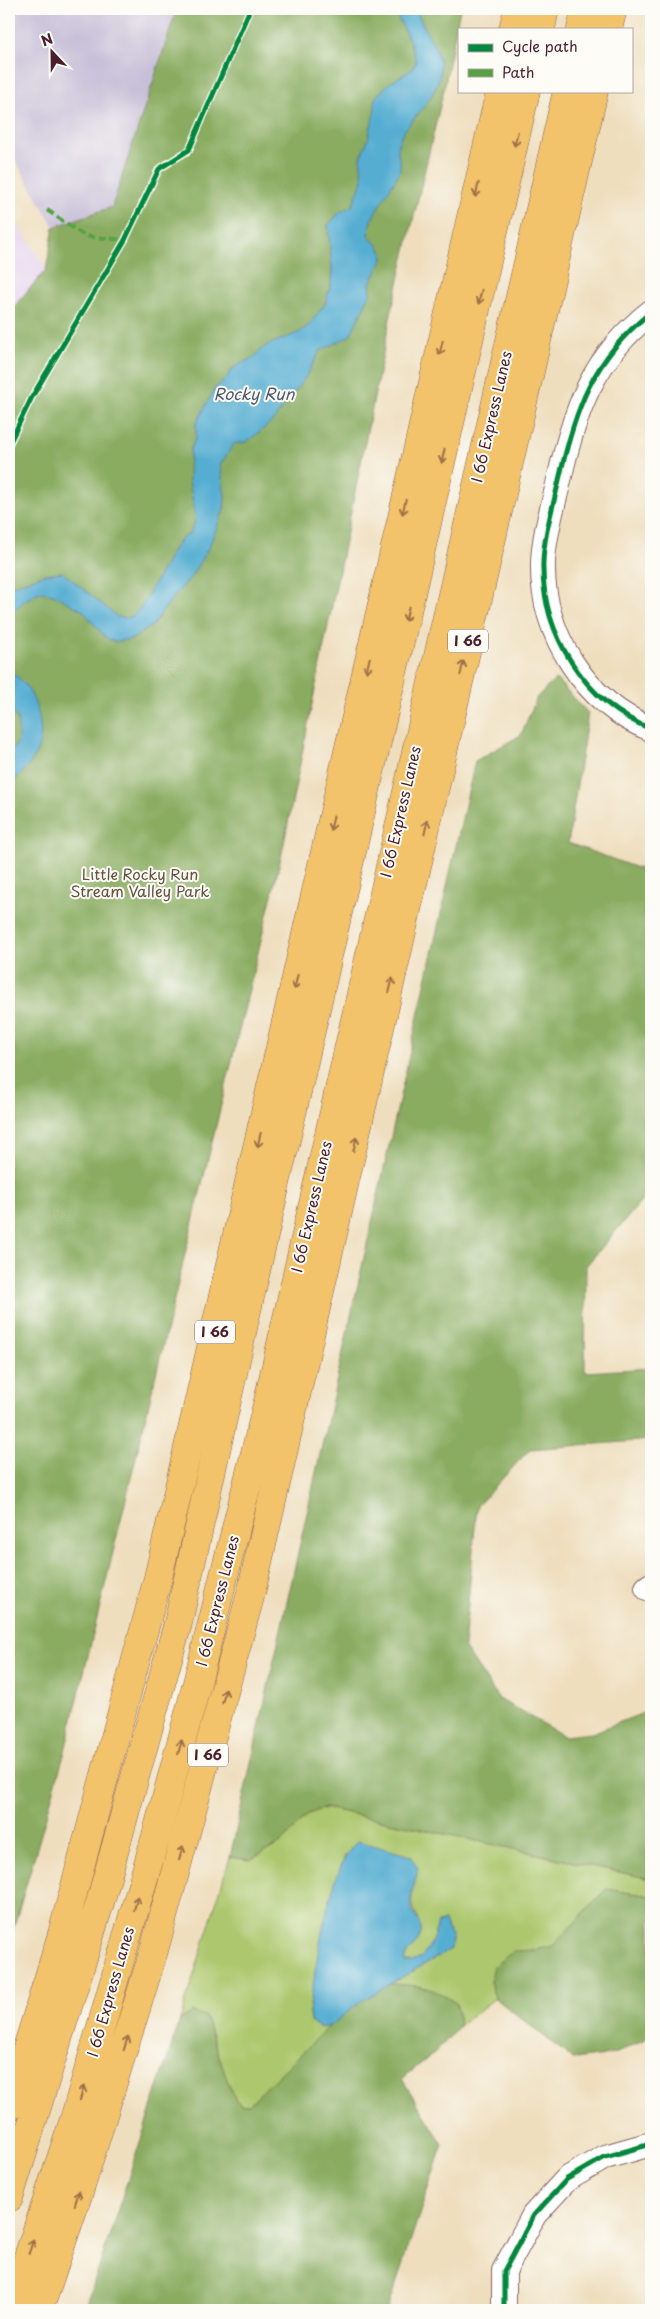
<svg xmlns="http://www.w3.org/2000/svg" width="660" height="2319" viewBox="0 0 660 2319" font-family="'Playpen Sans',sans-serif">
<rect width="100%" height="100%" fill="#fdfcf7"/>
<filter id="ink" filterUnits="userSpaceOnUse"><feTurbulence type="fractalNoise" baseFrequency=".02" numOctaves="2"/><feDisplacementMap in="SourceGraphic" scale="10" xChannelSelector="R" yChannelSelector="G"/><feConvolveMatrix kernelMatrix="1 2 1 2 8 2 1 2 1" color-interpolation-filters="sRGB"/></filter>
<filter id="wash" filterUnits="userSpaceOnUse"><feTurbulence type="fractalNoise" baseFrequency=".0096" numOctaves="4" result="noise"/><feDisplacementMap in="SourceGraphic" scale="20" xChannelSelector="R" yChannelSelector="G"/><feGaussianBlur stdDeviation="1.12" result="paint"/><feColorMatrix in="noise" values="0 0 0 0 0 0 0 0 0 0 0 0 0 0 0 0 0 1.4 0 .05"/><feComposite in="paint" operator="in"/></filter>
<g filter="url(#wash)">
<rect width="100%" height="100%" fill="#eedebe"/>
<!-- built -->
<path fill="#e6d3f0" d="M9,209L46,270L9,312Z"/>
<!-- industrial -->
<path fill="#c8c0d8" d="M9,9H177L112,208L54,227L9,149Z"/>
<!-- green -->
<path fill="#acc76d" stroke="#7b734c" d="M325,1808L651,1879V1896L606,1889L553,1946L535,1950L513,1951L490,1982L495,1998L459,2026L457,2004C429,1985 422,1986 390,1984L450,1949L452,1939L445,1921L438,1923C433,1941 426,1965 404,1962C406,1946 420,1944 420,1927C419,1915 410,1912 412,1896L345,1855L328,1908L309,2012L310,2022L321,2028L330,2026L259,2097L249,2104L241,2105L232,2093L205,2016L193,2012L180,2020L230,1857L250,1860L281,1843L308,1814Z"/>
<!-- forest -->
<path fill="#89ac60" stroke="#6a6646" d="M177,9H460L444,89L392,309L282,853L64,1755L9,1944V312L46,270L54,227L112,207Z
M556,679L588,713L568,843L651,873V1190L586,1266L585,1372L651,1368V1440L530,1449L477,1506L464,1647L499,1699L564,1736L592,1733L651,1710V1879L326,1808L308,1814L281,1843L250,1860L230,1857L475,761L521,735L537,697Z
M606,1889L651,1896V2036L615,2054L573,2059L495,1998L490,1982L494,1966L514,1951L535,1950L553,1946Z
M390,1984C422,1986 429,1985 457,2004L459,2026L440,2048L402,2079L443,2144L387,2310H85L180,2020L193,2012L205,2016L232,2093L241,2105L249,2104L335,2021L363,2000Z"/>
<!-- water -->
<path fill="#55add2" stroke="#50667e" d="M394,9H416C433,52 458,63 422,109C414,120 402,130 398,144C396,153 403,163 399,173L375,213L370,223L369,237L378,245L383,254V260L370,283L371,292L350,336L320,351L305,378L273,421L247,442L234,444L220,465L225,496L224,510L209,547L190,578L171,600L152,626L132,639L115,642L106,638L83,611L53,594L42,592L37,593L23,602L9,615V587L45,574L62,572L118,617L125,618L133,616L142,606L173,550L181,539L190,533L196,519L189,481L190,450L196,437V424L215,388L226,379L233,368L254,357L265,346L300,332L309,325L325,304L331,284L332,268L328,225L340,212L352,206L363,180L360,158L368,139L375,109V98L388,84L411,70L416,62L410,42Z
M9,672C33,681 47,726 38,749C32,765 21,774 9,785V752C22,744 18,731 17,718L9,710Z
M358,1841L411,1856L418,1868C417,1880 409,1895 411,1907C413,1916 422,1922 421,1932C420,1945 406,1949 404,1962C425,1965 433,1940 438,1923L445,1921L452,1939L451,1949L363,2000L330,2026L321,2028L310,2022L309,2012C315,1973 328,1865 358,1841Z"/>
</g>
<g filter="url(#ink)">
<g fill="none" stroke-linecap="round" stroke-linejoin="round">
<defs>
<path id="minor" d="M651,312C592,359 575,409 559,480C553,507 544,534 543,562C541,633 585,703 651,729
M647,1588L651,1585
M504,2310V2271L534,2215L567,2179L605,2157L651,2144"/>
<path id="highway" d="M513,29L518,9
M541,29L545,9
M581,29L586,9
M608,29L613,9
M9,2107L62,1934L158,1578L500,91
M9,2198L99,1906L178,1623L245,1319L526,91
M10,2310L74,2120L156,1836L196,1687L268,1401L567,91
M39,2310L82,2183L153,1954L251,1593L594,91"/>
</defs>
<!-- minor casing -->
<use href="#minor" stroke="#83625e" stroke-width="26"/>
<!-- highway casing -->
<use href="#highway" stroke="#83625e" stroke-width="29"/>
<!-- minor -->
<use href="#minor" stroke="#fff" stroke-width="24"/>
<!-- highway -->
<use href="#highway" stroke="#f2c36a" stroke-width="28"/>
<!-- quiet -->
<path stroke="#56a243" stroke-width="4" stroke-dasharray="8 4" stroke-linecap="butt" d="M47,210L85,236L125,240"/>
<defs>
<path id="cycleway" d="M651,312C592,359 575,409 559,480C553,507 544,534 543,562C541,633 585,703 651,729
M9,444L32,397L125,240L159,169L189,150L250,9
M504,2310V2271L534,2215L567,2179L605,2157L651,2144"/>
</defs>
<!-- cycleway casing -->
<use href="#cycleway" stroke="#fdfcf7" stroke-width="8"/>
<!-- cycleway -->
<use href="#cycleway" stroke="#00873e" stroke-width="5"/>
</g>
<!-- one-way arrows -->
<defs><path id="oneway-shaft" d="M-6 0H5M1.5-3L5.5 0L1.5 3" fill="none" stroke-width="1.6" stroke-linecap="round" stroke-linejoin="round" transform="scale(1.25)"/></defs>
<g stroke="#9e714a">
<use href="#oneway-shaft" transform="translate(516 139) rotate(103)"/>
<use href="#oneway-shaft" transform="translate(477 190) rotate(103)"/>
<use href="#oneway-shaft" transform="translate(480 297) rotate(103)"/>
<use href="#oneway-shaft" transform="translate(441 348) rotate(103)"/>
<use href="#oneway-shaft" transform="translate(443 456) rotate(103)"/>
<use href="#oneway-shaft" transform="translate(404 507) rotate(103)"/>
<use href="#oneway-shaft" transform="translate(407 614) rotate(103)"/>
<use href="#oneway-shaft" transform="translate(368 665) rotate(103)"/>
<use href="#oneway-shaft" transform="translate(462 668) rotate(-77)"/>
<use href="#oneway-shaft" transform="translate(332 823) rotate(103)"/>
<use href="#oneway-shaft" transform="translate(426 827) rotate(-77)"/>
<use href="#oneway-shaft" transform="translate(296 982) rotate(103)"/>
<use href="#oneway-shaft" transform="translate(391 985) rotate(-77)"/>
<use href="#oneway-shaft" transform="translate(259 1140) rotate(103)"/>
<use href="#oneway-shaft" transform="translate(355 1144) rotate(-77)"/>
<use href="#oneway-shaft" transform="translate(224 1696) rotate(-75)"/>
<use href="#oneway-shaft" transform="translate(180 1747) rotate(-75)"/>
<use href="#oneway-shaft" transform="translate(181 1853) rotate(-75)"/>
<use href="#oneway-shaft" transform="translate(136 1903) rotate(-74)"/>
<use href="#oneway-shaft" transform="translate(126 2043) rotate(-72)"/>
<use href="#oneway-shaft" transform="translate(82 2093) rotate(-74)"/>
<use href="#oneway-shaft" transform="translate(77 2198) rotate(-72)"/>
<use href="#oneway-shaft" transform="translate(31 2247) rotate(-71)"/>
</g>
</g>
<g text-anchor="middle" stroke-width="4" stroke-linejoin="round" paint-order="stroke">
<!-- shield labels -->
<g fill="#fdfcf7" stroke="#806168" stroke-width="1">
<rect x="448" y="629.5" width="40" height="23" rx="4"/>
<rect x="195" y="1320.5" width="40" height="23" rx="4"/>
<rect x="188" y="1743.5" width="40" height="23" rx="4"/>
</g>
<g font-size="14" font-weight="bold" fill="#4a1f2b">
<text x="468" y="646">I 66</text>
<text x="215" y="1337">I 66</text>
<text x="208" y="1760">I 66</text>
</g>
<!-- street labels -->
<g font-size="15" fill="#4a1f2b" stroke="#fdfcf7">
<text transform="translate(492 417) rotate(-77)" y="5">I 66 Express Lanes</text>
<text transform="translate(401 812) rotate(-77)" y="5">I 66 Express Lanes</text>
<text transform="translate(312 1207) rotate(-77)" y="5">I 66 Express Lanes</text>
<text transform="translate(218 1601) rotate(-76)" y="5">I 66 Express Lanes</text>
<text transform="translate(111 1992) rotate(-74)" y="5">I 66 Express Lanes</text>
</g>
<!-- park labels -->
<g font-size="15" fill="#67513f" stroke="#fdfcf7">
<text x="140" y="880">Little Rocky Run<tspan x="140" dy="17">Stream Valley Park</tspan></text>
</g>
<!-- water labels -->
<g font-size="16" font-style="italic" fill="#4e586e" stroke="#fdfcf7">
<text x="254" y="400">Rocky Run</text>
</g>
</g>
<!-- margin -->
<rect width="660" height="2319" fill="none" stroke="#fdfcf7" stroke-width="30"/>
<!-- legend -->
<rect x="458" y="28" width="175" height="65" fill="#fdfcf7" stroke="#b5a4a5"/>
<rect x="468" y="44" width="25" height="8" fill="#00873e" stroke="#b5a4a5"/>
<text x="502" y="52" font-size="15" fill="#4a1f2b">Cycle path</text>
<rect x="468" y="69" width="25" height="8" fill="#56a243" stroke="#b5a4a5"/>
<text x="502" y="78" font-size="15" fill="#4a1f2b">Path</text>
<!-- north arrow -->
<g transform="translate(52 52) rotate(338)" stroke="#fdfcf7" stroke-width="4" paint-order="stroke">
<path d="M0-4L9 19L0 12L-9 19Z" fill="#4a1f2b"/>
<text y="-8" font-size="14" font-weight="bold" text-anchor="middle" fill="#4a1f2b">N</text>
</g>
</svg>
